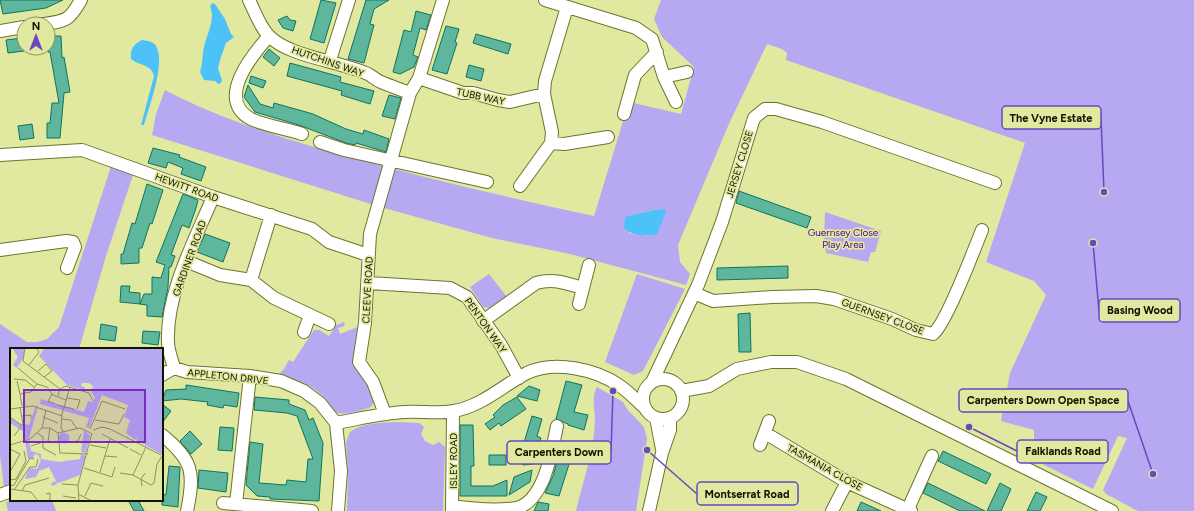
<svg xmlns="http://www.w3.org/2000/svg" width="1194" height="511" viewBox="0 0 1194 511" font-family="Figtree,sans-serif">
<rect width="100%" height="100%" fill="#e1e89f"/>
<!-- green -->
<path fill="#b7a8f2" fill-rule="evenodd" d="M661,0H1194V511H1138L1106,494L1103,490L1127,438L1118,436L1093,489L1034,460V430L1001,421L1010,373L1046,295L1034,281L986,262L1025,143L786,60L787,53L782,49L767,44L728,126L678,245L680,262L690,274L686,285L570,254L492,238L377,206L152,135L156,114L165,90C218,118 275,136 332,152C419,177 506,197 594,216L629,102L681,114L694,67L662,37L654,19ZM664,209L648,236L629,233L628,216L654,210Z
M114,157L136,166L106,256L79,349H11V485L4,487L0,456V324L27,342H37L47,339L59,327Z
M825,212L881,231L875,252H871L868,262L826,253L824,237Z
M489,274L507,297L489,308L483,307L470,287Z
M637,274L685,289L643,371L634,375L605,362Z
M344,322L345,326L338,328L340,334L360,326L354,354V366L369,386L374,401L371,407C363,410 346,416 338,413C332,410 329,404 326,399C313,385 295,378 277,376L284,369L289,360L293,362L314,330H319L329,336L336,325Z
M597,387L623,402L627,409L644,427L647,439L636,511H576C583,481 594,451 595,420C595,409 591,397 597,387Z
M419,423L424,427L421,434L425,441L433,445L439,442L445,447L443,511H347L348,471L346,442L350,432C364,420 401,422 419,423Z
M15,500H52L56,511H8L6,502Z"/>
<!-- water -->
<path fill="#4dc2f9" d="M212,3L215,4L225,19L231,34L234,37L226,43L221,57L218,68L222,80L221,83L218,84L215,81L204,80L200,72C203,63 202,56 204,47C206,36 216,19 210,7Z
M142,40C147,41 153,41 156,46C166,62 149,107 144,125H141L154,76C151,64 140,66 131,59C130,50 133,44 142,40Z
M664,209L666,212L657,234C645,237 633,236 624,228L625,218L628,216L654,210Z"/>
<!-- building -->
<path fill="#5eb69d" stroke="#0c755e" d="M0,0H63L46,8L3,14Z
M321,0L336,3L324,43L310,39Z
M366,0H389L374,9L370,24L374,25L364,63L348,59Z
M416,11L431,15L426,30L420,28L413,55L418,57L414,67L400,74L393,72L404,30L411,32Z
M287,16L290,20L296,21L293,31L283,28L278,20Z
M446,26L459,29L455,42L457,43L447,74L432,70Z
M476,34L511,44L508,54L473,43Z
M48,36H61L62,58L64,57L70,92L64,93L60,138H47V123H50L52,103H59L50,52H48Z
M22,38L24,51L8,53L6,40Z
M269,49L280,58L274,66L263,57Z
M290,63L341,77L340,82L374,91L370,104L341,95L342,91L287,76Z
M469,65L484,69L481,81L466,77Z
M251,76L266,81L263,88L249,83Z
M248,85L260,104L273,108L274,103L313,114L346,129L363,134L364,130L389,139L386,152L356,143L355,145L346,143L299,125L255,112L244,97Z
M389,95L401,98L395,119L382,116Z
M32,124L34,138L20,140L18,126Z
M153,148L180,155L179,157L206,167L201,181L181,174L183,168L168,162L166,168L148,163Z
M147,184L163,190L152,224L150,223L142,248H139V263L121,264V254H123L132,223L135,224Z
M739,191L811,217L807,228L736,203Z
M183,194L198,200L196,208L189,228L182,225L171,255L175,256L171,267H169L168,287L162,317L147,316V305L140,304L144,294H152V277L161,278L165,265L156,262Z
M205,234L230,243L223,262L197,252Z
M788,266V278L717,280V268Z
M121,286H130L129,292L140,293V304L120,302Z
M750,313L751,352H739L738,314Z
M101,324L117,327L115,341L99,339Z
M143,331L160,332L158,345L142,343Z
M566,381L582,385L574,412L588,415L584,430L568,425V424L556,419Z
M186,385L239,393L237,407L224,405L223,408L207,405L208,402L181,399L162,401L166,390L186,389Z
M529,386L540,390L537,401L517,396Z
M255,397L289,400V404L305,410L309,420L313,418L323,443L319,501L270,499V497L257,496L246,485L250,442L263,444L259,483L286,485L287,480L306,482L308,459H313L297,416L287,413L254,410Z
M517,397L526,409L501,426L499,423L490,430L485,424L495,417L493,415L503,405Z
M162,404L171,411L162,423Z
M532,416L542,419L537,436L541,438L533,464L523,465L527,451L522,449Z
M460,425H473L474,466H471V486H493L507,480V496H460Z
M220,427L234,428L232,451L218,450Z
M190,431L202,444L191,454L180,441Z
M943,451L991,474L986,484L938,461Z
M489,455H506V465H489Z
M559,455L571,458L559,496L545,493L553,476Z
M169,466L180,467L178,507L162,505V494L166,495Z
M199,470L228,473L226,492L198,488Z
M532,470L530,482L509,495L514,477Z
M928,483L985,511H960L923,493Z
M1000,483L1011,489L1001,511H987Z
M1036,492L1047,497L1040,511H1027Z
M128,500H138L144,511H134Z
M538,502L549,504L548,511H534Z
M861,502L881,511H857Z"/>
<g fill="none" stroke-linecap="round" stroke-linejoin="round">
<defs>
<path id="minor" d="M249,0C255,12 259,25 268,35C288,57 340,61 368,74C372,76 376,80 381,82C390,86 400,89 410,93
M545,0L636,28L652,39L664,77L676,102
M43,24C66,21 69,21 81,0
M0,31L24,27
M269,36C252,55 215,100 251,119C262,125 288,129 302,134
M330,60L349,0
M664,77L687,72
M419,78L463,93H473L498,100L510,102L544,94L552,132L551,143L520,186
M544,94L545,81L567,7
M624,114L635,75L657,52
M320,142L344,150L487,182
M551,143L564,144L608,137
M0,155L82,150L213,197L312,229L329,242L368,255
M0,250L66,241L73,242L75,247L67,268
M186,261L220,275L251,280L274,298L329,324
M251,280L271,215
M369,283L450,288L467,297L501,345L519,378
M694,293L713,301L772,297L816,296L834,299L892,319L916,330L933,334C946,324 974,250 982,230
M579,304L589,265
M483,321L536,283C553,278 566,283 582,288
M304,332L310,315
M174,368C172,360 168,350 168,342C166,293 195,240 213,197
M162,375L174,368L187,372L250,376L281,381L304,391L320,403L336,423L341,471L338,511
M643 399a20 20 0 1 1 40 0a20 20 0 1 1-40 0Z
M652,382L698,285L722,222L754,118L765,109H776L822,122L995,183
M681,391L709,386L737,369L771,362H797L846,379L1112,511
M385,414L373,382L359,362L365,323L370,234L410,93L419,78L443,0
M656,418L662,449
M336,423C359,419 382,413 405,412C421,411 438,414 454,411C482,406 502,386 527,373C554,360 596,369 620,386C629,392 637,401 645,408
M765,433L847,482L911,511
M162,435C193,460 195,473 187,511
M553,445L570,451
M760,445L769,421
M0,495L11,491
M223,503L312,511
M236,504L250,376
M452,506C473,509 496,511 517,508C545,500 552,450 557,426
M908,509L932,456
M452,511L453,411
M649,511L662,453L670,430V418
M832,511L847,482"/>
</defs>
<!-- minor casing -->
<use href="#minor" stroke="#6e732c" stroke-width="14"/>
<!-- minor -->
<use href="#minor" stroke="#fff" stroke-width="12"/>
</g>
<g text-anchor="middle" stroke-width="3.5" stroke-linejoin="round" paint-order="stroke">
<!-- street labels -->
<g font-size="10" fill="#121300" stroke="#e1e89f">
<text transform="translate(328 61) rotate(19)" y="4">HUTCHINS WAY</text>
<text transform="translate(481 96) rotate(12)" y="4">TUBB WAY</text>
<text transform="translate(739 164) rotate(-73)" y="4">JERSEY CLOSE</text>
<text transform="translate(187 187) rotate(20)" y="4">HEWITT ROAD</text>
<text transform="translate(189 258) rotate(-70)" y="4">GARDINER ROAD</text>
<text transform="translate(367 290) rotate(-87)" y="4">CLEEVE ROAD</text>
<text transform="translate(883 316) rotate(20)" y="4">GUERNSEY CLOSE</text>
<text transform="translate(486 325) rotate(55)" y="4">PENTON WAY</text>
<text transform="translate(228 376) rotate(6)" y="4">APPLETON DRIVE</text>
<text transform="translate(453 461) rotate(-90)" y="4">ISLEY ROAD</text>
<text transform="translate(825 467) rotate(29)" y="4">TASMANIA CLOSE</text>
</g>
<!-- park labels -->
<g font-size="10" fill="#440392" stroke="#e1e89f">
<text x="843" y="236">Guernsey Close<tspan x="843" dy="12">Play Area</tspan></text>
</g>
</g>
<!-- overview -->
<g transform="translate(10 348)">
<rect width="153" height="153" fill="#e1e89f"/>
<path d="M2,0H14V9L7,20L3,17L8,9ZM32,0H153V107L126,92L128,87L125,92L116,85L120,72L114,69L118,57L92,47L79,80L76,79L79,70L30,56L31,51L74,64L78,53L83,54L85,49L81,44L83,38L79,35H72L71,38L75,39L74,42L57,37L29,8L34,1ZM26,58L28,59L19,90L15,92L14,84L0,75V69L8,75L19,77ZM74,82L80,87L76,105L71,104ZM48.5 90a5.5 5.5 0 1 1 11 0a5.5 5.5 0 1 1-11 0ZM19,92L21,103L31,106V111L49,114L70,111L71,106L76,108L70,127L49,135L47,134V136L42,138L41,135L46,133L39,119L29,123L26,129L15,131L19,120L27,121L31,112L28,107L25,106L23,110L18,111L15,93Z" fill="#b7a8f2"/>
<path fill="none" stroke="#8e935f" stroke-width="1" d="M15,0L13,13L50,41M19,17L29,4L26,0M8,20L27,36M28,23L36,16L42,23L34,29M4,31L15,32L24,39M7,33L10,46M42,46L38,53L45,56M48,48L50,41L56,38L79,45L83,53M57,50L70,52L67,61M47,57L64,61M12,58L10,46L21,44L27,36L37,39L43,47L56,52M0,61L23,58L52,68M12,68L21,67V70M0,69L11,77M33,69L48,75M52,71L61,72L67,81M85,72L109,76L114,66M32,80L36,62M80,81L92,53L115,61M83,82L92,79L100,81L151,107M53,84L51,79L52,66L60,39M27,85L33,89V100L46,107M48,85L70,80L81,85M92,86L118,100M4,88L13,76L10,59M38,93L40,80M60,94L68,93L71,86M0,97L20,91L32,80H40L48,85L50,105L78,106M80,97L96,100M21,98L33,94M136,99L123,127L141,137L144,135L147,116L152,108M0,101L10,106L0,124M120,101L131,107M95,108L107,109M74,120L102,129L105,119M90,124L100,91M110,125L123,127M0,132L6,131L16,113L14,103M52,136L68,137M0,138L4,137L20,110L24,111M132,138L131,131L135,125M0,141L21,144L28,153M4,142L20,119H26L28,111M12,143L15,137L39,130M36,146L40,145V153M68,146L82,153H98M53,148L66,150M75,148L81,135L93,138M69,153L68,137L82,85"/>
<path fill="#7b2cbf" fill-opacity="0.15" stroke="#7b2cbf" stroke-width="2" d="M14,42H135V94H14Z"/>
<rect width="153" height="153" fill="none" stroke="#121300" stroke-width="2"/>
</g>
<!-- callouts -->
<path fill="none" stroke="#6b47bf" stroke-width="1.5" d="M1104 192L1101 118M1093 243L1099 311M1153 474L1128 401M969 427L1017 451M613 391L611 452M647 450L697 494"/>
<g fill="#6b47bf" stroke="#e1e89f" stroke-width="1.5">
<circle cx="1104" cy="192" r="4"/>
<circle cx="1093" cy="243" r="4"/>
<circle cx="1153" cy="474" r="4"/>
<circle cx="969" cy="427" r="4"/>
<circle cx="613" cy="391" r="4"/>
<circle cx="647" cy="450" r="4"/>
</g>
<g fill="#e1e89f" stroke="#6b47bf" stroke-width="1.5">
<rect x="1002" y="106" width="99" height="23" rx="4"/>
<rect x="1099" y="299" width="81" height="23" rx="4"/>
<rect x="959" y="389" width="169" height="23" rx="4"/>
<rect x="1017" y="440" width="91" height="23" rx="4"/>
<rect x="507" y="441" width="104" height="23" rx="4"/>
<rect x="697" y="482" width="101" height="23" rx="4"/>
</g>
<g font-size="11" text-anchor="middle" font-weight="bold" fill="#121300">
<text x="1051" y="122">The Vyne Estate</text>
<text x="1140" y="314">Basing Wood</text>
<text x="1043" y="404">Carpenters Down Open Space</text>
<text x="1063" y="455">Falklands Road</text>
<text x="559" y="456">Carpenters Down</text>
<text x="747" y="498">Montserrat Road</text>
</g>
<!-- north arrow -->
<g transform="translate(36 36)"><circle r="19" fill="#e1e89f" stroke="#8e935f"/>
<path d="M0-3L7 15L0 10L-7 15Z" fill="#6b47bf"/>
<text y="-6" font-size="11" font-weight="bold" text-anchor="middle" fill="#121300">N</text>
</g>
</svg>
